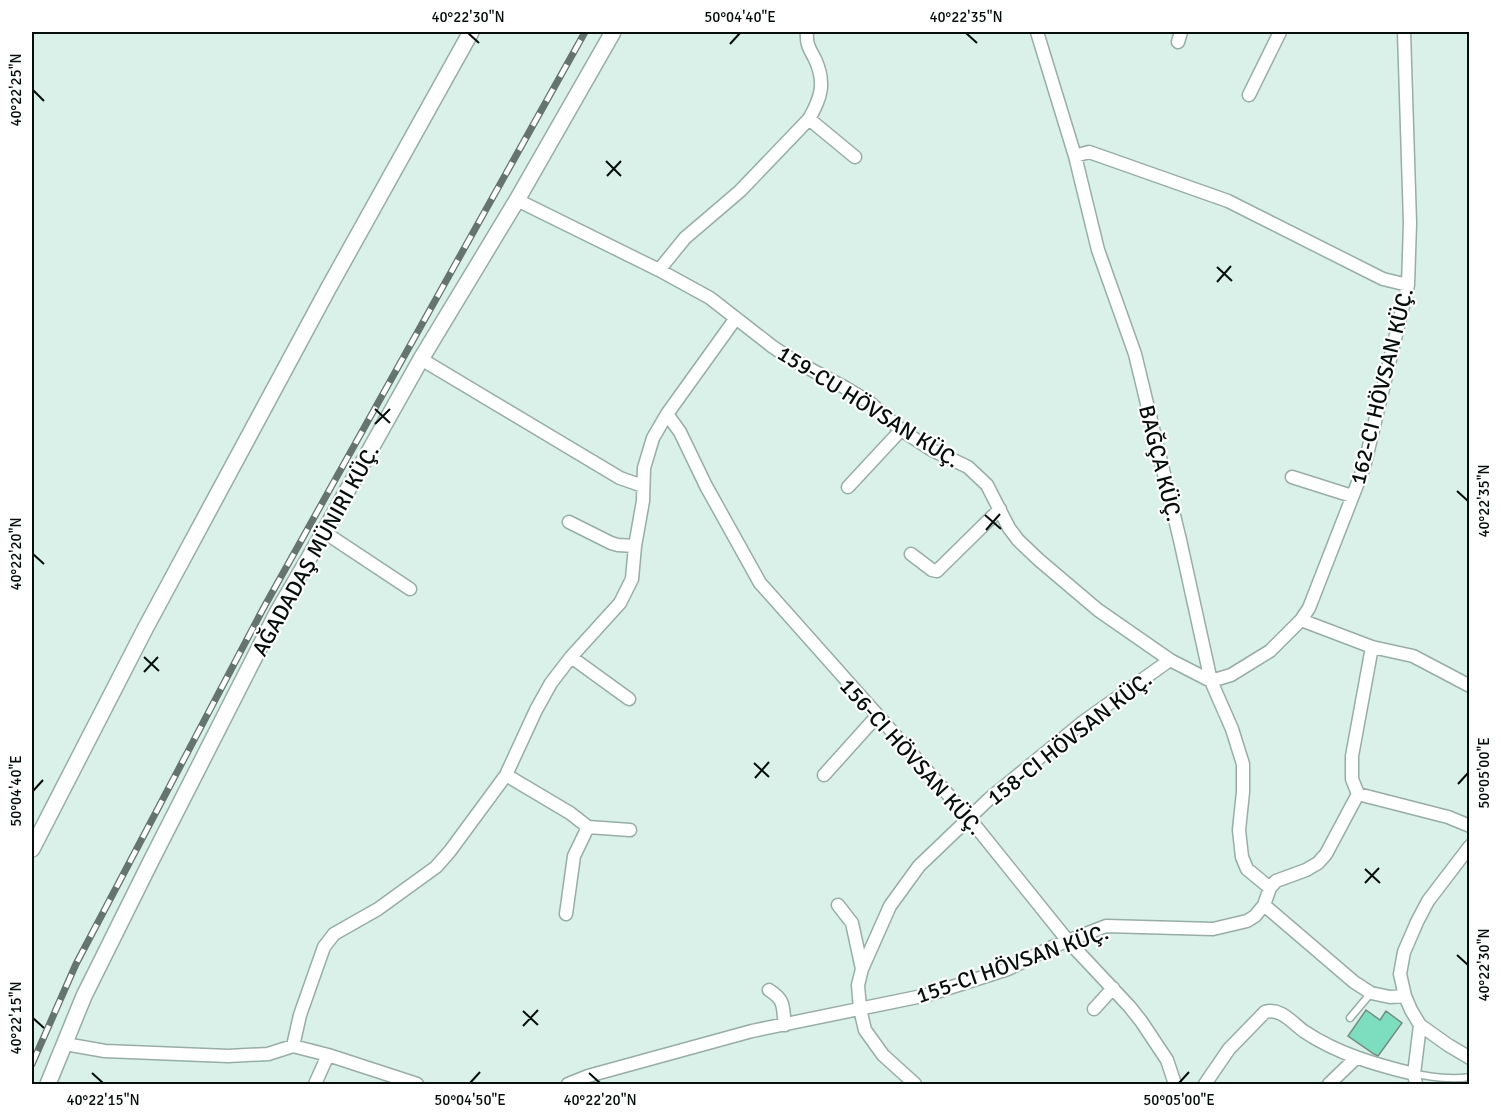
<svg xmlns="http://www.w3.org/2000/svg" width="1501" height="1116" viewBox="0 0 1501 1116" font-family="Signika,sans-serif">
<rect width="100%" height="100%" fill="#d9f1e8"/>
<!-- building -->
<path fill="#7ddebf" stroke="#758b82" stroke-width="1.5" d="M1366,1010L1380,1020L1386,1011L1402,1023L1378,1056L1374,1054L1348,1036Z"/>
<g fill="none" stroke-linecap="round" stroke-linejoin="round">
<defs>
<path id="service" d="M1350,1018L1371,993
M1415,1074C1433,1077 1451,1080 1470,1077"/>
<path id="minor" d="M1037,32L1075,156L1098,250L1135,354L1180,540L1211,681L1232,729L1243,764V792L1239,830L1242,857L1247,869L1270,888
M1178,42L1181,32
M1249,95L1280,32
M809,119L855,157
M1075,156L1089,152L1109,159L1228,201L1383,279L1408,285
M517,200L659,270L710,298L773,347L791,359L844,387L869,402L901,430L932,450L968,467L987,485L1009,528L1018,540L1039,560L1098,610L1170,660L1211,681L1231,675L1270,651L1301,620L1309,608L1364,467L1408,285L1410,223L1404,32
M659,270L685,238L740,191L809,119C821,98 826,83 815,59C809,48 806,44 807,32
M421,359L620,478L643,486
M667,414L680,432L706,486L760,583L969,818L1068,941L1129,1006L1141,1021L1167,1060L1175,1084
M1292,477L1352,496
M848,487L901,430
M569,522L611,543L618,545L635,546
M324,532L410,589
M911,554L932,570L937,571L1000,509
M1301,620L1372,647L1413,656L1470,686
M571,657L629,699
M506,775L570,813L588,827L630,830
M824,775L877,716
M1358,794L1448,817L1470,826
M1470,846L1428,901L1417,922L1404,952L1400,974L1405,996L1411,1010L1420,1025L1448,1045L1470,1058
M838,905L852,923L862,969
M1264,905L1354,982L1371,993L1390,997L1405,996
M566,914L574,856L588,827
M769,990C786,1001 782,1006 785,1025
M1094,1009L1113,988
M65,1044L105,1051L228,1056L268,1054L293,1046L328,1055L417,1084
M293,1046L300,1015L324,947L334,934L378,909L436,867L450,851L506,775L536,710L551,683L571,657L620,603L632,579L635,546L643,501L644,468L653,438L667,414L736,318
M315,1084L328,1055
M568,1084L588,1076L752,1031L927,995L1008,969L1052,947L1106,926L1213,929L1247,921L1255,916L1264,905L1270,888L1276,881L1306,870L1318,863L1326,854L1358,794L1352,779V756L1372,647
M915,1084L883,1055L865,1030L860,1009L858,985L862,969L890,906L919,866L989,799L1083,722L1170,660
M1205,1084L1229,1049L1265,1012C1281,1007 1293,1024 1305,1032C1338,1054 1377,1065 1414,1074
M1329,1084L1356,1058
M1416,1084L1414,1074L1420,1025"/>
<path id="tertiary" d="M32,849L145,629L328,289L471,32
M48,1084L84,996L150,863L277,613L324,532L421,359L517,200L613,32"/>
</defs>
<!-- service casing -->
<use href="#service" stroke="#97ada5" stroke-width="9"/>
<!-- minor casing -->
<use href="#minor" stroke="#97ada5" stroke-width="15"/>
<!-- tertiary casing -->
<use href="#tertiary" stroke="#97ada5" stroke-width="18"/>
<!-- service -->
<use href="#service" stroke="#fff" stroke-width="6"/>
<!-- minor -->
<use href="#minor" stroke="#fff" stroke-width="12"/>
<!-- tertiary -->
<use href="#tertiary" stroke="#fff" stroke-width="15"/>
<defs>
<path id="rail" d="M32,1064L76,964L263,609L585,32"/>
</defs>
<!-- rail casing -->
<use href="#rail" stroke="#65746e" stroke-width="7"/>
<!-- rail -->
<use href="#rail" stroke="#fff" stroke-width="4.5" stroke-dasharray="14" stroke-linecap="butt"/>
</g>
<!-- ticks -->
<path fill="none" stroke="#060e0b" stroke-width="2" d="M468,33L479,43M966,33L977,43M730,44L740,33M33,90L44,101M606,161L621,176M607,176L621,161M1217,267L1232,281M1217,282L1231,266M375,409L390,423M375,424L390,409M1457,491L1468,501M985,515L1001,529M986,530L1000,514M33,554L44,564M144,657L159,671M144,672L158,657M754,763L769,777M755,778L769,762M1458,784L1468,773M33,791L43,780M1365,869L1380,883M1365,883L1379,868M1457,955L1468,965M523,1011L538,1025M33,1018L44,1028M523,1026L538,1010M92,1073L103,1083M589,1073L600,1083M470,1083L480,1072M1179,1083L1189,1072"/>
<g text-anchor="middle" stroke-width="4.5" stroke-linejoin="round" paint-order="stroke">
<!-- street labels -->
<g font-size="22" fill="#060e0b" stroke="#fff">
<text transform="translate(1381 386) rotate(-76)" y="8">162-CI HÖVSAN KÜÇ.</text>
<text transform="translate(869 406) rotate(32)" y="8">159-CU HÖVSAN KÜÇ.</text>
<text transform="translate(1161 463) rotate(76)" y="8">BAĞÇA KÜÇ.</text>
<text transform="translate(315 550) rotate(-61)" y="8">AĞADADAŞ MÜNIRI KÜÇ.</text>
<text transform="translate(1069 738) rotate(-38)" y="8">158-CI HÖVSAN KÜÇ.</text>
<text transform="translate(912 756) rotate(48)" y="8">156-CI HÖVSAN KÜÇ.</text>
<text transform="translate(1012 963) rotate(-19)" y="8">155-CI HÖVSAN KÜÇ.</text>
</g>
</g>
<!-- border -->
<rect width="1501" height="1116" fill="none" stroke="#ffffff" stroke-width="66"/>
<rect x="33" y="33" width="1435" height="1050" fill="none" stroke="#060e0b" stroke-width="2"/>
<g font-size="15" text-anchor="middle" fill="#060e0b">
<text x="468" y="22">40°22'30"N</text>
<text x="740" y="22">50°04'40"E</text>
<text x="966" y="22">40°22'35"N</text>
<text transform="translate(16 90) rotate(-90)" y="5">40°22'25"N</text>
<text transform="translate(1484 501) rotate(-90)" y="5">40°22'35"N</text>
<text transform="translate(16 554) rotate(-90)" y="5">40°22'20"N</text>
<text transform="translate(1484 773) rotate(-90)" y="5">50°05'00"E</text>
<text transform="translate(16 791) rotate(-90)" y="5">50°04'40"E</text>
<text transform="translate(1484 965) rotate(-90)" y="5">40°22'30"N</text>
<text transform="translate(16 1018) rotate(-90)" y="5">40°22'15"N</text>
<text x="103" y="1105">40°22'15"N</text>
<text x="470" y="1105">50°04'50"E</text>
<text x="600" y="1105">40°22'20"N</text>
<text x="1179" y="1105">50°05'00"E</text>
</g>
</svg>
